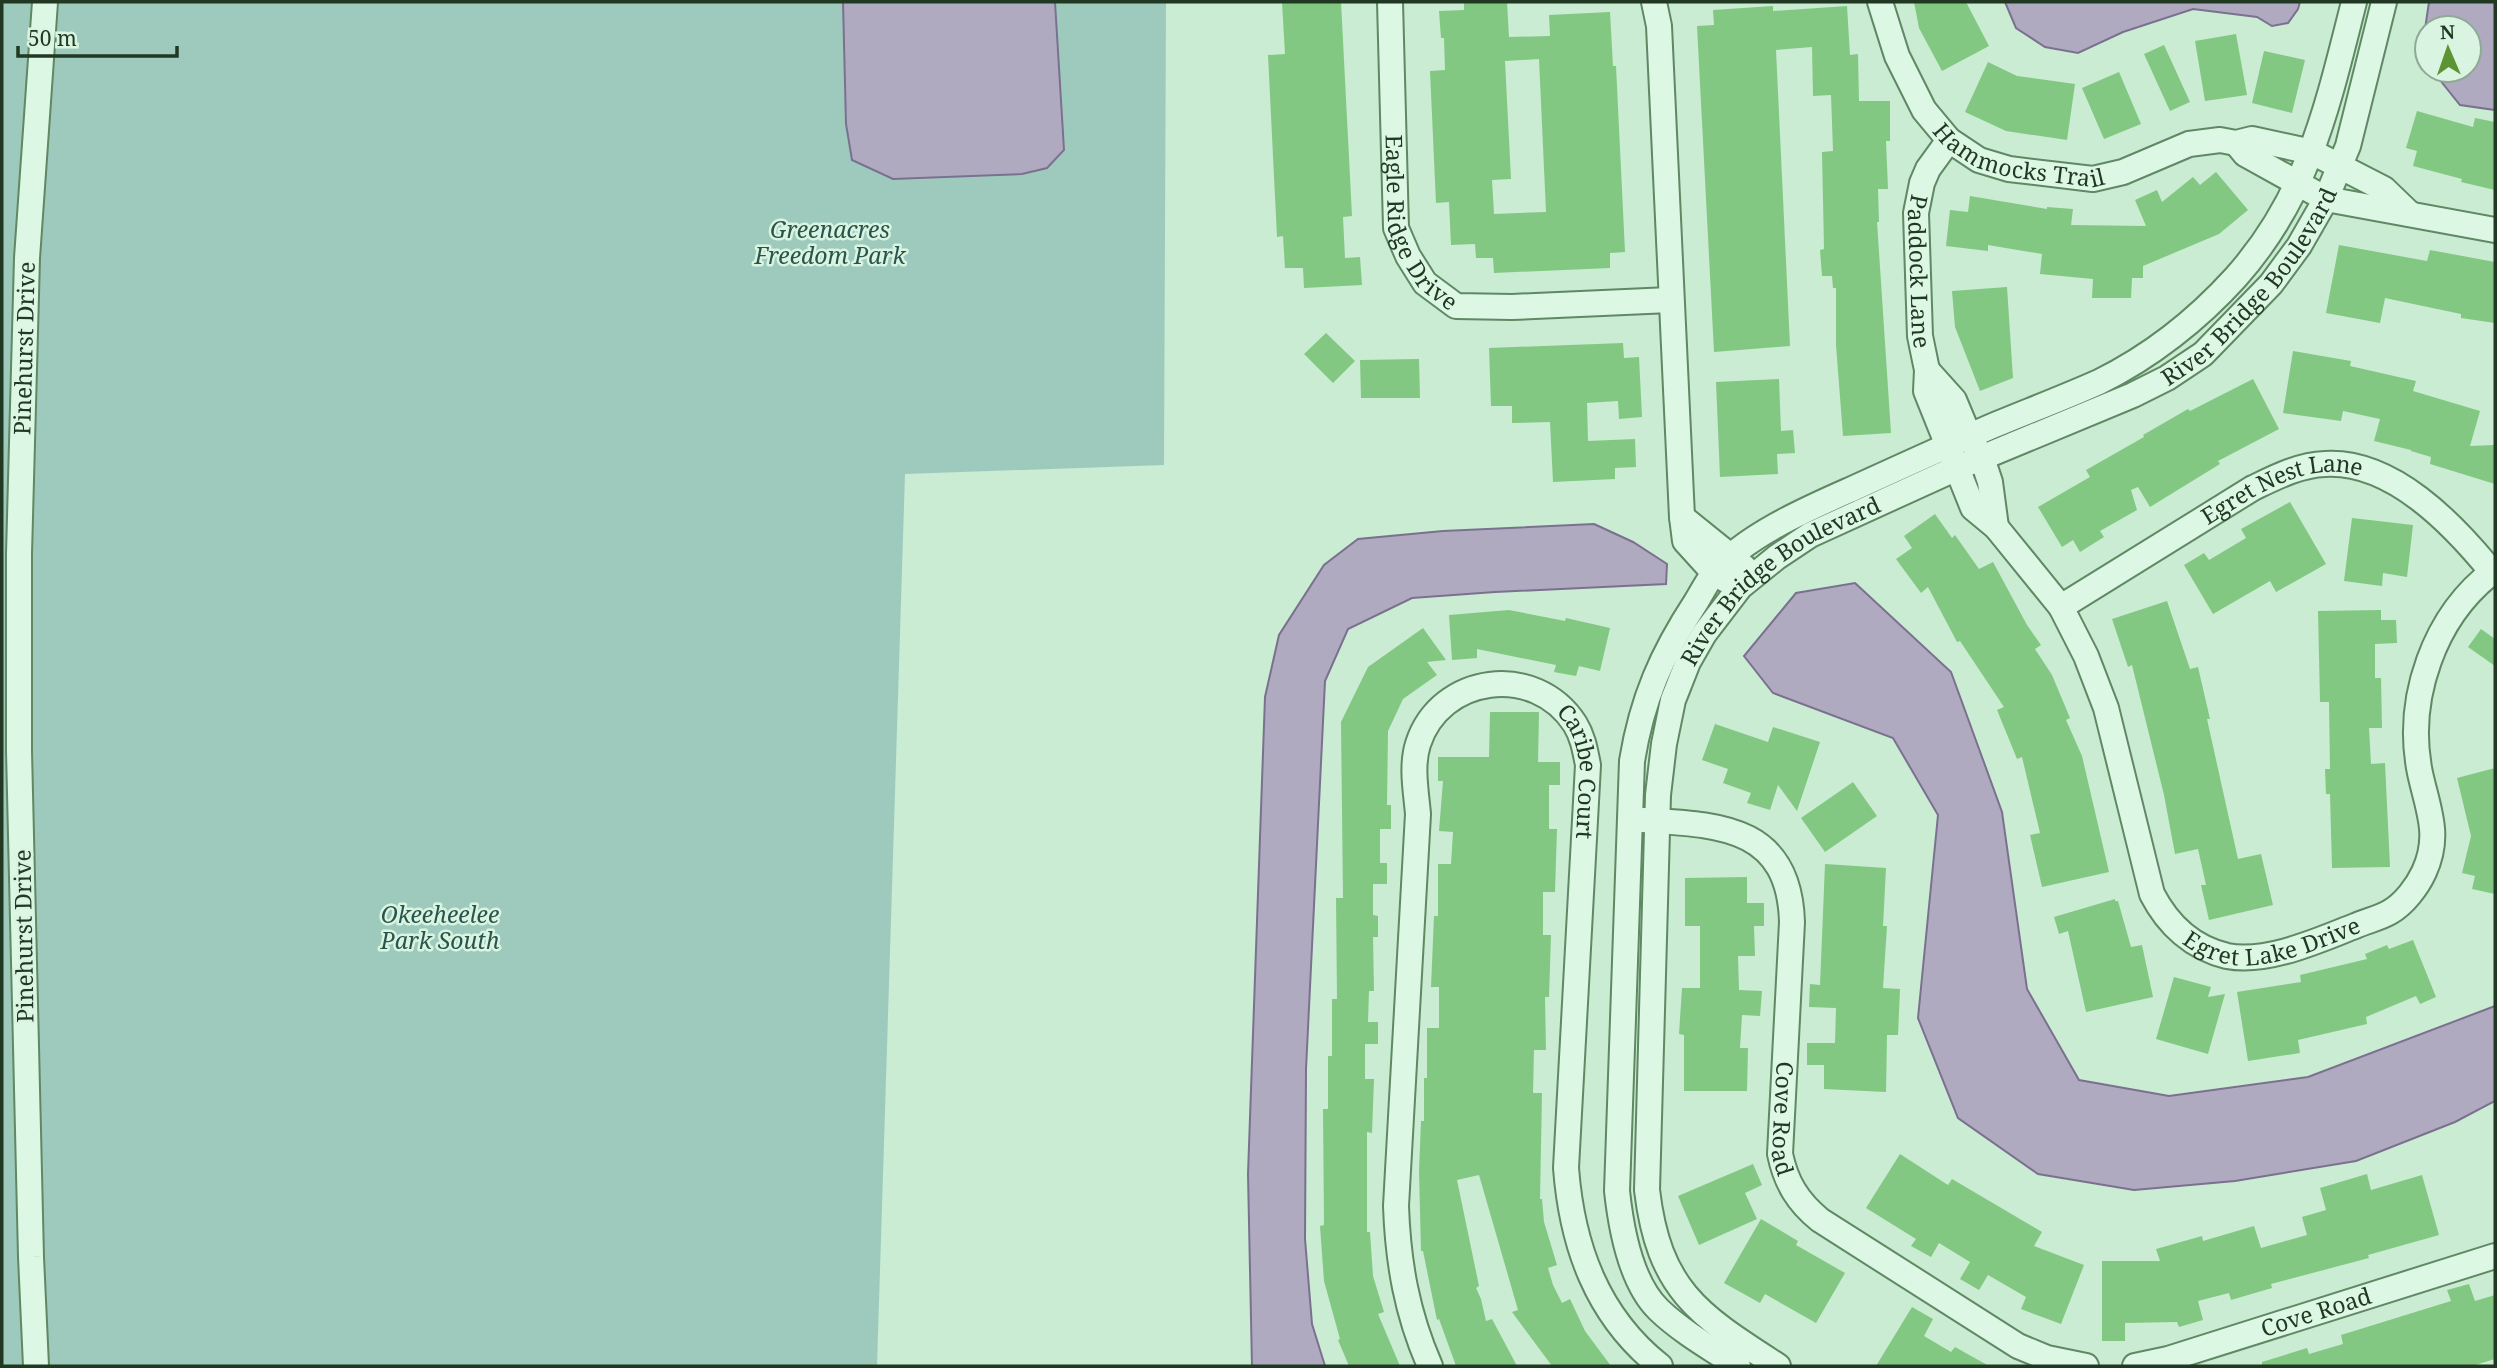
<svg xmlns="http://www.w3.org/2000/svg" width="2497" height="1368" viewBox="0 0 2497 1368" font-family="'Noto Serif',serif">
<rect width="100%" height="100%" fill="#c9ecd3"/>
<!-- green -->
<path fill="#9ecabd" d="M2,2H1166L1164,465L905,474L877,1366H2Z"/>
<!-- water -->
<path fill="#b0aac1" stroke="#7b718f" stroke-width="2" d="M843,2H1055L1064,150L1047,168L1022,174L893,179L852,160L846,124Z
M2005,2H2300L2298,9L2288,23L2272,26L2257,17L2193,9L2123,32L2078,53L2045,47L2016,28Z
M2429,2H2495V110L2460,105L2432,70H2469V28H2427V63L2421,56Z
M1594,524L1633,542L1667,564L1666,584L1495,592L1412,598L1348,629L1325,681L1306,1069L1305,1239L1312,1324L1325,1366H1252L1248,1174L1265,697L1279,635L1324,565L1358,539L1443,531Z
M1855,583L1951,672L2002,812L2027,989L2079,1080L2169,1096L2308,1077L2495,1006V1101L2455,1122L2356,1161L2235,1181L2134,1190L2038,1174L1958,1118L1918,1018L1938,815L1893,738L1773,693L1744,656L1796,593Z"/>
<!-- building -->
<path fill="#82c882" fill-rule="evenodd" d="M1282,2H1341L1352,216L1343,217L1345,258L1360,257L1362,285L1304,288L1303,268H1285L1283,236L1277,237L1268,55L1285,54Z
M1464,2H1507L1509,37L1550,36L1549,15L1610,12L1613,66H1616L1625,252L1610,253V268L1494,273L1493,258H1476L1475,244L1451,245L1449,202L1436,203L1430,71L1445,70L1444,38H1441L1439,11L1464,10ZM1539,59L1546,212L1494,214L1492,180L1511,179L1505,61Z
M1914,2H1966L1989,46L1942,71L1919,28Z
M1773,6V11L1847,6L1850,55L1858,54L1859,101H1890V141H1886L1888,189H1878L1879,222H1877L1891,433L1843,436L1836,345V288H1833L1832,276H1822L1820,250L1824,249L1822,152L1833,151L1831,95L1813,96L1812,47L1776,50L1790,346L1714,352L1697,26L1714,25L1713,10Z
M2236,34L2247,95L2205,101L2195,41Z
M2164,45L2190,102L2170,111L2144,54Z
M2264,51L2305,60L2292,113L2252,103Z
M1988,62L2017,76L2075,84L2067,140L2006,131L1965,112Z
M2119,72L2141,124L2104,139L2082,88Z
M2417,111L2473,127L2475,118L2495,122V190L2461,182L2462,179L2413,166L2417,151L2406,148Z
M2216,172L2248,210L2219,234L2143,266V278H2132L2131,298H2092L2093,279L2040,274L2042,254L1988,245V251L1946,246L1950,210L1968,212L1970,196L2047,209V207L2073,209L2071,225L2146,226L2135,200L2157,190L2162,202L2193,177L2200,185Z
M2339,245L2427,261L2430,250L2495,262V323L2461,318V314L2385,298L2380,323L2326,313Z
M2007,287L2013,378L1980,391L1955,327L1952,291Z
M1326,333L1355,361L1333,383L1304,354Z
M1623,343L1624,358L1639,357L1642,417L1619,419L1618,401L1587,403L1588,441L1635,439L1636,467L1615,468V479L1553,482L1550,422L1512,423V406H1491L1489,348Z
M2293,351L2351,361L2350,366L2416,381L2413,391L2480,411L2470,446L2495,445V484L2430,464L2431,457L2411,451V450L2374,441L2380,419L2343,411L2341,421L2283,413Z
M1419,359L1420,398H1361L1360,360Z
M1779,379L1781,431L1793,430L1795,453L1777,454L1778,474L1720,477L1716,382Z
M2253,379L2279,429L2218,461L2220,464L2150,507L2138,487L2131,490L2137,510L2100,531L2104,537L2080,552L2073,540L2062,547L2038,507L2090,477L2086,470L2144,437L2143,435L2188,409L2190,411Z
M2290,502L2326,564L2276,592L2270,581L2213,614L2184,565L2204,553L2209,560L2246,538L2241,529Z
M1935,514L1952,538L1955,535L1979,569L1993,562L2027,625L2041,645L2035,649L2052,675L2070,718L2066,720L2082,756L2109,872L2042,887L2030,835L2040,833L2022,757L2017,759L1997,710L2004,707L1960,641L1957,642L1928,587L1921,593L1896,559L1912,548L1904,536Z
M2352,518L2413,525L2407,577L2383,573L2382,586L2344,581Z
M2167,601L2190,669L2198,667L2210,719H2207L2238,859L2261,854L2273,905L2209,920L2201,885H2206L2198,849L2175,854L2164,795L2132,665L2128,667L2112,619Z
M1509,610L1565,621L1566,618L1610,628L1600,671L1579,666L1576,676L1554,672L1556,665L1477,649V658L1452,660L1449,615Z
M2381,610V620H2396L2397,643L2375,644V678H2381L2382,728H2369L2371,764L2385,763L2390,867L2332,868L2330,794H2326L2325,769H2330L2329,702H2320L2318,611Z
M1423,628L1446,660L1427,662L1437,675L1403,699L1388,731L1387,805H1391V829H1380V863H1387V884H1373V915L1378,916V937H1373L1374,991H1369L1368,1022H1378V1044H1365V1079H1374L1372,1133L1367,1132V1232H1370L1373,1276L1384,1312L1378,1314L1400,1366H1349L1338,1340L1340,1339L1324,1281L1320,1226L1324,1225L1323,1109H1328V1056H1332V999H1337L1336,898H1343L1341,722L1368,667Z
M2481,629L2495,639V666L2468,647Z
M1490,712H1539L1538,762H1560V785H1549V829H1557L1555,892H1543V935H1551L1549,997H1545L1546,1050H1534L1533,1093H1542L1540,1199H1542L1544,1222L1557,1265L1548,1268L1553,1285L1562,1303L1570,1299L1585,1331L1611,1366H1552L1512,1312L1518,1310L1479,1175L1457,1180L1479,1286L1476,1288L1481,1299L1486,1321L1492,1319L1517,1366H1456L1439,1319L1437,1320L1423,1251H1421L1419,1171L1421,1121H1424V1078H1427V1028H1439V987H1431L1434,916H1438V864H1451L1453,832L1439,831L1443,781H1438V757H1489Z
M1715,724L1768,742L1773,727L1820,742L1797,811L1778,785L1770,810L1747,803L1751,793L1723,783L1728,769L1702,760Z
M2495,768V894L2472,889L2475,876L2462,873L2471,836L2457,778Z
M1853,782L1877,816L1825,852L1801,818Z
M1825,864L1886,868L1883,926H1887L1883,988L1900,989L1898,1035H1887L1886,1092L1824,1089V1065H1807V1043H1835L1836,1008L1809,1007L1810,984L1820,985Z
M1747,877V903H1764V926H1754L1755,956H1738L1739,990L1762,991L1760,1016L1742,1015L1740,1048H1748L1747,1091H1684V1035L1679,1034L1682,988H1700V926H1685V878Z
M2115,899V901H2118L2131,947L2142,945L2153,997L2086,1012L2068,931L2059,934L2054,917Z
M2413,940L2436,997L2420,1004L2416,996L2366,1017L2367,1024L2298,1040L2300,1053L2248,1061L2237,992L2301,982L2300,975L2367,959L2365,954L2387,945L2389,949Z
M2174,977L2211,987L2208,997L2225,994L2208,1054L2156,1039Z
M1900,1154L1948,1185L1952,1179L2042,1232L2034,1246L2084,1265L2061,1324L2021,1309L2026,1297L1988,1275L1979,1290L1960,1279L1970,1262L1939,1243L1931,1257L1911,1246L1916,1239L1866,1208Z
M1753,1164L1762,1185L1745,1193L1757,1219L1699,1245L1678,1196Z
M2367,1174L2371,1190L2422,1175L2439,1235L2368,1255L2369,1258L2271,1284L2272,1288L2231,1300L2229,1293L2198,1301L2203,1320L2179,1327L2177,1322L2125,1323V1341H2102V1261H2160L2156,1249L2202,1236L2203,1241L2254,1226L2261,1248L2307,1235L2302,1217L2326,1210L2320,1188Z
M1761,1219L1798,1241L1796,1245L1845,1273L1816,1323L1765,1294L1760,1303L1724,1283Z
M2469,1284L2475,1301L2495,1295V1359L2472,1366H2262V1362L2307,1348L2309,1354L2343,1344L2341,1335L2451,1301L2447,1290Z
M1912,1307L1933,1319L1924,1336L1951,1352L1955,1347L1989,1366H1876Z"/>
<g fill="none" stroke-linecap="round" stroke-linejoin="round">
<defs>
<g id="minor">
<path id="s1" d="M1390,2L1396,228L1408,256L1425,283L1456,306L1512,307L1670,300"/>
<path d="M1654,2L1659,26L1682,517L1685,541L1714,573L1726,580"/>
<path id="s2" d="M1880,2L1897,56L1924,110L1949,140L1979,160L2009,169L2093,179L2123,172L2189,144L2220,140L2236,143L2252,139L2312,152L2384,189L2410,214"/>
<path id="s3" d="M1949,140L1928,169L1922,183L1916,213L1920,336L1927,370L1926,391L1973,508L1996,527L2061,607L2086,656L2106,708L2152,894C2168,925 2193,948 2227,956C2267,964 2319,940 2355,926C2366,921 2380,918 2390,912C2404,904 2417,887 2424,872C2441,835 2428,810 2420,773C2405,699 2434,615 2495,570"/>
<path d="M2236,143L2245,154L2326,199L2495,230"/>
<path d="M1927,370L1954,400L1969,436L1982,458L1990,482L1996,527"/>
<path d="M1682,517L1744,567"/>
<path id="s4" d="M2061,607L2253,488C2276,477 2299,465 2325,464C2392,460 2453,524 2492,572"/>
<path id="s5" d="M1643,820C1718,825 1789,825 1792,922L1780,1154C1786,1183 1798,1202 1820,1220L2018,1346L2047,1358L2086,1366"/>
<path id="s6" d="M36,1366L31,1257L19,751V554L27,258L45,2"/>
<path id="s7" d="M1430,1366C1407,1314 1398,1263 1396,1206L1418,814C1416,791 1411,766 1418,744C1440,675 1535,662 1575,724C1583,737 1585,750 1588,765L1566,1168C1572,1246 1597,1316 1660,1366"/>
<path d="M1738,1366C1712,1349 1682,1332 1659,1310C1631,1283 1621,1228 1617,1191L1632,761C1642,699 1662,654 1696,602C1702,592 1707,582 1714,573C1744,536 1809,508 1852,489C1898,468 1944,447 1990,427C2026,412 2063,398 2099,382C2150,357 2198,319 2236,277C2309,195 2328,104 2354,2"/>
<path id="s8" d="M1778,1366C1699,1315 1659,1291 1647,1190L1658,795L1664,744L1673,700L1688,662L1704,634L1740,587L1777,557L1810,535L1957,468L2133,395L2167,378L2203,354L2271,284L2299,246L2326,199L2348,146L2384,2"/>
<path id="s9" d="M2135,1366L2168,1359L2495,1256"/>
</g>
</defs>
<!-- minor casing -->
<use href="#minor" stroke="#5f8863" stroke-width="28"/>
<!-- minor -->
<use href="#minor" stroke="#dcf7e4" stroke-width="24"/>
</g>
<g text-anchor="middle" stroke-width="5" stroke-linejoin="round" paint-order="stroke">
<!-- street labels -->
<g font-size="23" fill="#213923" stroke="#d9f4e1">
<text dy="8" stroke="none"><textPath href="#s2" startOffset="229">Hammocks Trail</textPath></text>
<text dy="8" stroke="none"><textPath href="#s1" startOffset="229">Eagle Ridge Drive</textPath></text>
<text dy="8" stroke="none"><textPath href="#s3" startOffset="140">Paddock Lane</textPath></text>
<text dy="8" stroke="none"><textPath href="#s8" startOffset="1456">River Bridge Boulevard</textPath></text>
<text dy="8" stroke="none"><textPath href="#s6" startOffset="1018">Pinehurst Drive</textPath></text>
<text dy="8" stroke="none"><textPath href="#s4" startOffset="254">Egret Nest Lane</textPath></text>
<text dy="8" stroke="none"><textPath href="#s8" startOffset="889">River Bridge Boulevard</textPath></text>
<text dy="8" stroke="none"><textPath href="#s7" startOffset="873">Caribe Court</textPath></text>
<text dy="8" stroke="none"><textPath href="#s3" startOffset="968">Egret Lake Drive</textPath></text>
<text transform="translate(24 936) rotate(-91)" y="8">Pinehurst Drive</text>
<text dy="8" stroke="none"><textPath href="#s5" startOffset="404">Cove Road</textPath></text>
<text dy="8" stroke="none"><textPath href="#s9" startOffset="189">Cove Road</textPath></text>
</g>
<!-- park labels -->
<g font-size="23" font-style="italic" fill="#29544d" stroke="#d9f4e1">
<text x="830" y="238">Greenacres<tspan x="830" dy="26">Freedom Park</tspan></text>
<text x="440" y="923">Okeeheelee<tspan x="440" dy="26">Park South</tspan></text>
</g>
</g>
<!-- border -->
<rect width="2497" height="1368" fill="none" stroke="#213923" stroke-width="7"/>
<!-- north arrow -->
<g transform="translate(2448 49) rotate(358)"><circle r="33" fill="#d9f4e1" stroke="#8fa995" stroke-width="2"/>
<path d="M0-5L12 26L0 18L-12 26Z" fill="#5c9333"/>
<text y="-10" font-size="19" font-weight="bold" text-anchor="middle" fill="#213923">N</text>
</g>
<!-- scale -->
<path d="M18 46v10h159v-10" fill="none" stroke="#213923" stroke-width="3.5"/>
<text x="28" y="46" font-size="21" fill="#213923" stroke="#d9f4e1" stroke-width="5" paint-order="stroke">50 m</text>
</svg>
